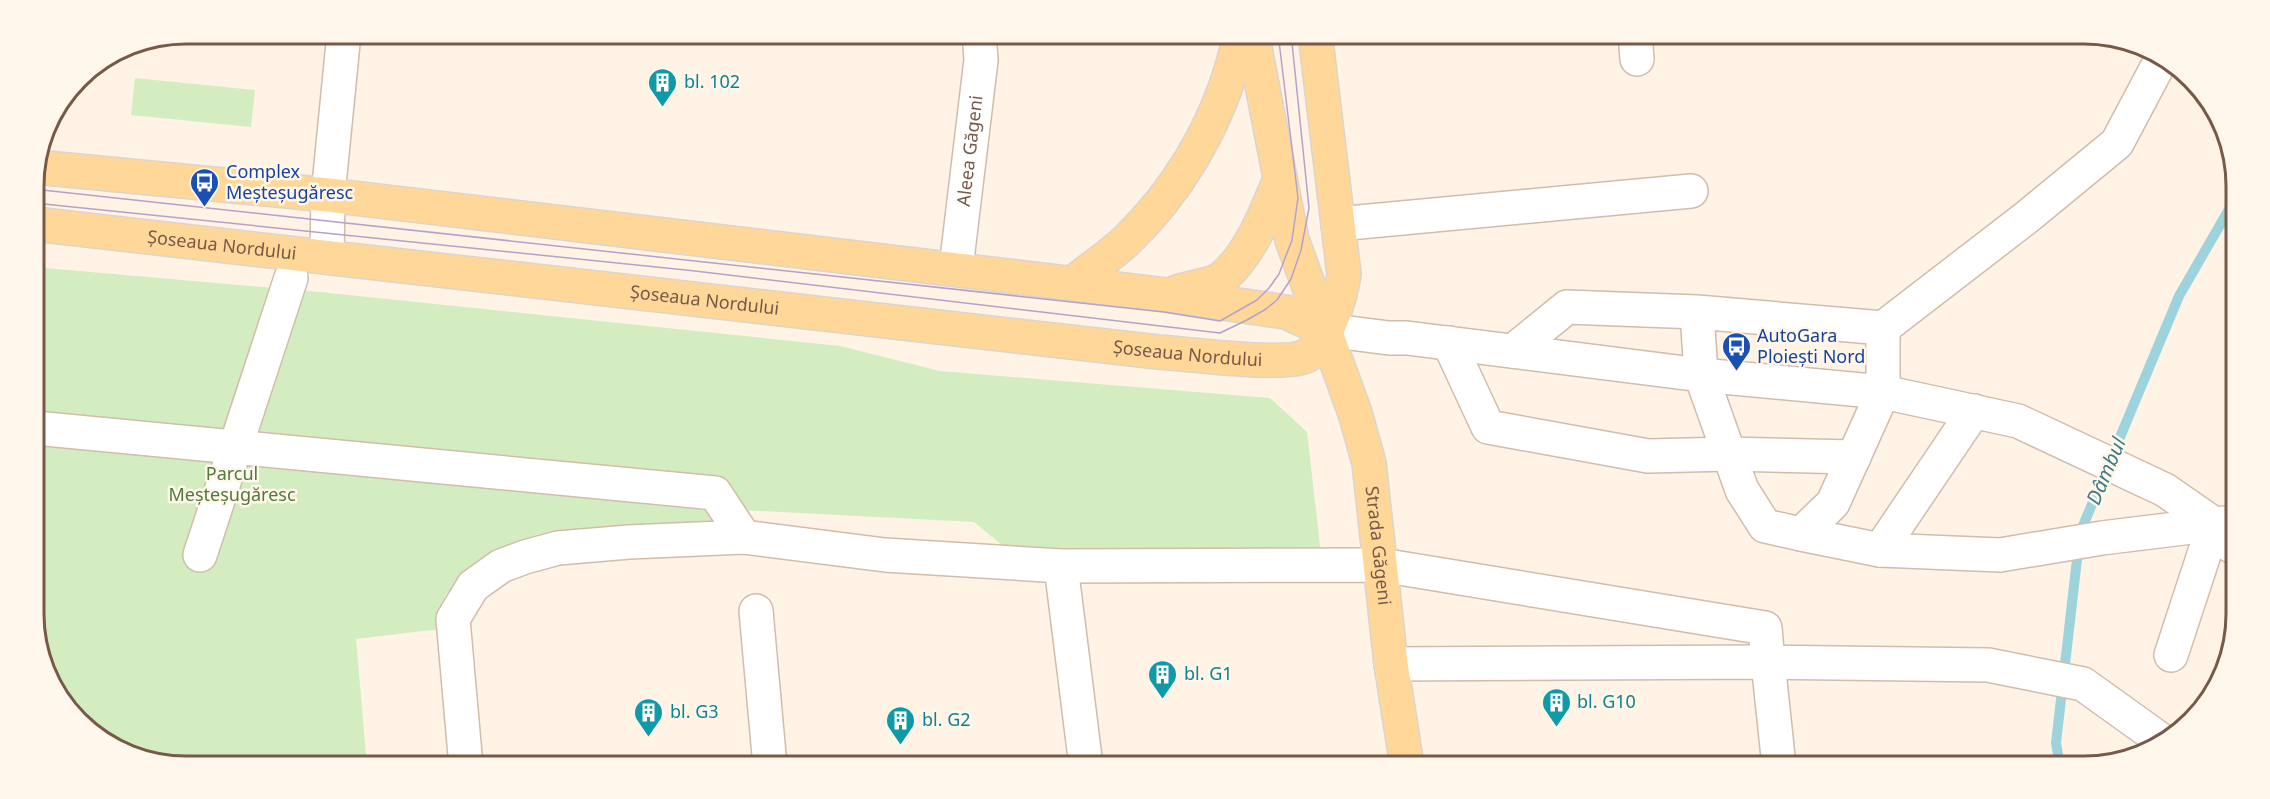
<svg xmlns="http://www.w3.org/2000/svg" width="2270" height="799" viewBox="0 0 2270 799" font-family="'Noto Sans',sans-serif">
<rect width="100%" height="100%" fill="#fef3e4"/>
<!-- green -->
<path fill="#d3edc1" d="M135,78L255,90L251,127L131,115Z
M34,267L320,292L840,346L940,371L1270,398L1307,432L1321,554L1008,550L974,522L721,509L715,525L475,569L446,594L440,629L356,639L367,766H186L137,758L71,714L36,643Z"/>
<g fill="none" stroke-linecap="round" stroke-linejoin="round">
<!-- stream -->
<path stroke="#9cd3dc" stroke-width="10" d="M2060,766L2056,743L2080,533L2179,296L2235,199"/>
<defs>
<g id="minor">
<path d="M1635,33L1637,59"/>
<path d="M1338,224L1691,191"/>
<path d="M327,257L328,195L344,33"/>
<path id="s1" d="M956,268L981,60L979,33"/>
<path d="M1883,328L2027,217L2117,143L2161,60"/>
<path d="M1326,330L1389,338H1407L1701,375L1883,392L2018,421L2165,490L2214,524L2231,546"/>
<path d="M1449,343L1488,427L1648,456L1729,454L1854,457"/>
<path d="M1513,351L1567,307L1697,312L1883,328V392L1833,503L1801,534L1765,526L1742,490L1701,375L1697,312"/>
<path d="M35,428L715,493L744,537"/>
<path d="M1801,534L1880,550L2000,555L2102,538L2224,523"/>
<path d="M1880,550L1974,411"/>
<path d="M200,555L291,278"/>
<path d="M1061,566L1086,766"/>
<path d="M756,611L770,766"/>
<path d="M2171,655L2214,524"/>
<path d="M1391,664L1768,662L1779,766"/>
<path d="M466,766L453,619L473,586L501,566L525,557L558,548L629,542L744,537L885,555L1061,566L1381,565L1765,628L1768,662L1988,665L2083,684L2161,740"/>
</g>
<g id="major">
<path id="s2" d="M1252,33L1292,240L1355,413L1369,463L1391,664L1407,766"/>
<path d="M36,167L328,195L1167,295L1286,312L1326,330"/>
<path id="s3" d="M34,224L1158,352C1188,354 1284,367 1306,356C1327,344 1341,296 1344,274L1315,33"/>
<path d="M1073,283C1090,269 1110,256 1127,240C1176,193 1214,130 1233,64C1235,54 1239,43 1240,33"/>
<path d="M1177,292C1188,288 1213,285 1222,278C1250,255 1267,211 1280,179"/>
</g>
</defs>
<!-- minor casing -->
<use href="#minor" stroke="#d2bcab" stroke-width="36"/>
<!-- major casing -->
<use href="#major" stroke="#dcd4cf" stroke-width="36"/>
<!-- minor -->
<use href="#minor" stroke="#fff" stroke-width="33"/>
<!-- major -->
<use href="#major" stroke="#ffd899" stroke-width="33"/>
<!-- tram -->
<path stroke="#b6a1c9" stroke-width="1.5" d="M33,189L1164,312L1220,321L1257,300L1269,288L1279,274L1292,240L1298,198L1278,33
M34,203L695,271L1220,333L1247,320L1266,309L1277,300L1291,279L1301,250L1309,208L1291,33"/>
</g>
<!-- icons -->
<defs>
<symbol id="building-pin" viewBox="-11 -11 22 30"><path d="M0 17L-7.5 6A9.5 9.5 0 1 1 7.5 6Z" fill="#0f9aa8" stroke="#fff7eb"/><path d="M-4-6H4V6H1V3H-1V6H-4ZM-2.5-4.3h1.7v1.8h-1.7ZM.8-4.3h1.7v1.8H.8ZM-2.5-1h1.7V.8h-1.7ZM.8-1h1.7V.8H.8Z" fill="#fff"/></symbol>
<symbol id="bus-pin" viewBox="-11 -11 22 30"><path d="M0 17L-7.5 6A9.5 9.5 0 1 1 7.5 6Z" fill="#1a4fb4" stroke="#fff7eb"/><path d="M-5-6H5V4H4V6H2V4H-2V6H-4V4H-5ZM-3.5-4V0h7V-4ZM-3.5 1.2v1.5H-2V1.2ZM2 1.2v1.5H3.5V1.2Z" fill="#fff"/></symbol>
</defs>
<g fill-rule="evenodd">
<use href="#building-pin" x="646" y="66" width="33" height="45"/>
<use href="#bus-pin" x="188" y="166" width="33" height="45"/>
<use href="#bus-pin" x="1720" y="330" width="33" height="45"/>
<use href="#building-pin" x="1146" y="658" width="33" height="45"/>
<use href="#building-pin" x="1540" y="686" width="33" height="45"/>
<use href="#building-pin" x="632" y="696" width="33" height="45"/>
<use href="#building-pin" x="884" y="704" width="33" height="45"/>
</g>
<g text-anchor="middle" stroke-width="5" stroke-linejoin="round" paint-order="stroke">
<!-- culture labels -->
<g font-size="18" fill="#0d838f" stroke="#fff7eb" text-anchor="start">
<text x="684" y="88">bl. 102</text>
<text x="1184" y="680">bl. G1</text>
<text x="1577" y="708">bl. G10</text>
<text x="670" y="718">bl. G3</text>
<text x="922" y="726">bl. G2</text>
</g>
<!-- street labels -->
<g font-size="18" fill="#785847" stroke="#fff7eb">
<text dy="6" stroke="none"><textPath href="#s1" startOffset="118">Aleea Găgeni</textPath></text>
<text dy="6" stroke="none"><textPath href="#s3" startOffset="189">Șoseaua Nordului</textPath></text>
<text dy="6" stroke="none"><textPath href="#s3" startOffset="675">Șoseaua Nordului</textPath></text>
<text dy="6" stroke="none"><textPath href="#s3" startOffset="1161">Șoseaua Nordului</textPath></text>
<text dy="6" stroke="none"><textPath href="#s2" startOffset="530">Strada Găgeni</textPath></text>
</g>
<!-- transit labels -->
<g font-size="18" fill="#164399" stroke="#fff7eb" text-anchor="start">
<text x="226" y="178">Complex<tspan x="226" dy="21">Meșteșugăresc</tspan></text>
<text x="1757" y="342">AutoGara<tspan x="1757" dy="21">Ploiești Nord</tspan></text>
</g>
<!-- park labels -->
<g font-size="18" fill="#4e7a3c" stroke="#fff7eb">
<text x="232" y="480">Parcul<tspan x="232" dy="21">Meșteșugăresc</tspan></text>
</g>
<!-- water labels -->
<g font-size="20" font-style="italic" fill="#3c7b87" stroke="#fff7eb">
<text transform="translate(2106 471) rotate(-67)" y="7">Dâmbul</text>
</g>
</g>
<!-- crop -->
<path d="M0 0H2270V799H0ZM186 44H2084A142 142 0 0 1 2226 186V614A142 142 0 0 1 2084 756H186A142 142 0 0 1 44 614V186A142 142 0 0 1 186 44Z" fill="#fff7eb" fill-rule="evenodd"/>
<path fill="none" stroke="#785847" stroke-width="3" d="M186 44H2084A142 142 0 0 1 2226 186V614A142 142 0 0 1 2084 756H186A142 142 0 0 1 44 614V186A142 142 0 0 1 186 44Z"/>
</svg>
